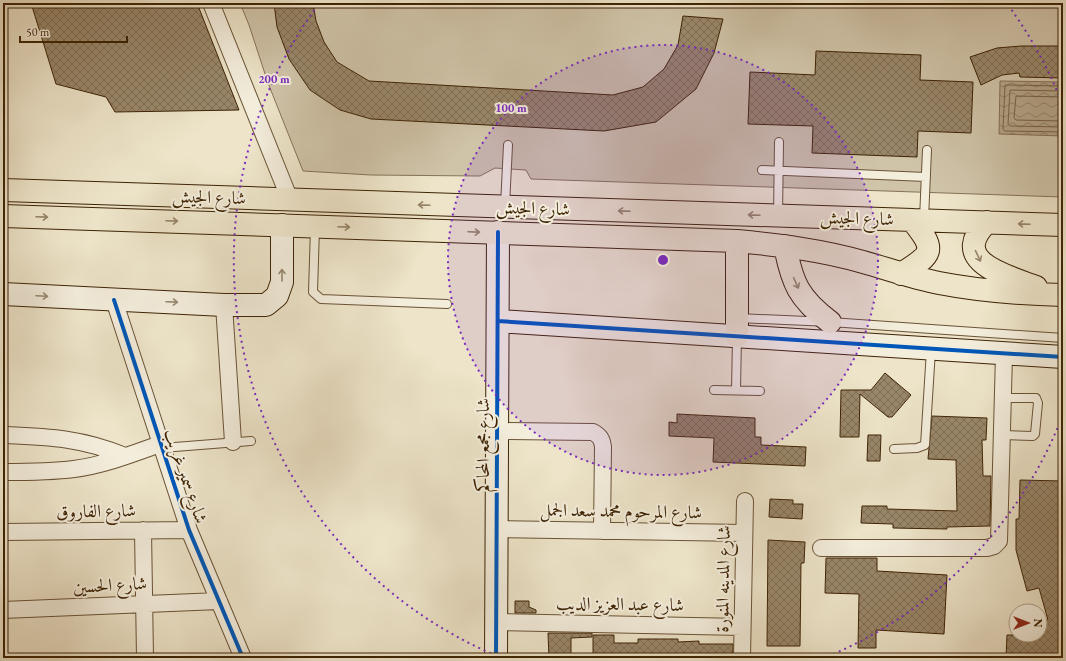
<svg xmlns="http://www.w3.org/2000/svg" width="1066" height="661" viewBox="0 0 1066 661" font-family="'EB Garamond',Amiri,serif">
<defs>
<pattern id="water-waves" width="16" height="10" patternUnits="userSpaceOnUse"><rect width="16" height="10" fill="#b2a286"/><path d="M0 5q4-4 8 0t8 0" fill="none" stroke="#92846b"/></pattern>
<pattern id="building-cross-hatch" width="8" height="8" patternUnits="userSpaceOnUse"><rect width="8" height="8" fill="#99876a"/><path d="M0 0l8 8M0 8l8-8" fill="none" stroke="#7e6e55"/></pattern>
</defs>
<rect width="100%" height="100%" fill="#ede4c9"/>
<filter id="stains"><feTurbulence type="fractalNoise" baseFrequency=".005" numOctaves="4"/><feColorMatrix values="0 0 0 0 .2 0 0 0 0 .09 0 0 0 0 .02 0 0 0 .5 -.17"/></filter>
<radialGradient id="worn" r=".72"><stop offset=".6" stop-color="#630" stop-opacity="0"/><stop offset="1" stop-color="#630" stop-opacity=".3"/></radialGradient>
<!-- garden -->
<path fill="#cfc3a8" stroke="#867356" d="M240,3H1063V197L531,179L526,170L495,168L480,176L371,175L303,171L268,83L249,25Z"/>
<!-- water -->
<path fill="url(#water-waves)" stroke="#846f52" d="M1000,81L1063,82V136L999,134Z"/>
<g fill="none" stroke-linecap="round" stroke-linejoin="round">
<!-- shore -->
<path stroke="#786245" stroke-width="1" d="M1063,86L1005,85L1003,129L1005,131L1063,132
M1063,91L1010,90L1008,124L1010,126L1063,127
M1063,97L1016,96L1014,118L1016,120L1063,121"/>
</g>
<!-- building -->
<path fill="url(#building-cross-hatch)" stroke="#3e2304" d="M31,3H197L239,110L115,112L106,97L56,84Z
M274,3H313L316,21L324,42L337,62L369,81L613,95L643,87L664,69L678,45L683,16L723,19L714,53L696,89L656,122L604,131L371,119L340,110L310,90L289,59L277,27Z
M1021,46H1063V78L1020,77L1019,73L1002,75L981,85L970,57L997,48Z
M816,51L921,55L920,80L973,82L971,133L918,131L917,157L812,153L813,126L748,124L750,72L815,75Z
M885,373L911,395L892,417H888L860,394L859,437H840L841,390H871Z
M677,414L755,418V437H761V445L806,447L805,466L713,462L714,438L669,436V422L677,423Z
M932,416L987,418L986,440H982L983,476H991L990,526L947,527V529L893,528V524L861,523L862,506H887V509L957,511L956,460L928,459Z
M868,435H881L880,461H867Z
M1020,480L1063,481V658H1006L1007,635H1040V619L1048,620L1039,588L1027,591L1016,550V519H1019Z
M770,499L793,500V504H803L802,519L769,517Z
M768,540L805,542L804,563H801L800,646H767Z
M826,558H877V571L947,575L944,634L876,630V648H858L859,594L825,593Z
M515,601H529V607L536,610V613H515Z
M548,633H592V637L571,638V658H549Z
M593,635H614V643H638V639H678V642L699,641V644H733V658H593Z"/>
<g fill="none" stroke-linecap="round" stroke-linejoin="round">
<defs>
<path id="lane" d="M762,170L926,177
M505,206L508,145
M778,216L779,142
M924,219L927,150
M315,228L313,292L321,299L447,304
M738,318L830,322L1063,338
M714,390L760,391
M736,390L737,337
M1003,435L1033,436L1035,434L1038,403L1036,398H1003
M162,448L251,441
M894,449L917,448L925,445L931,350"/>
<path id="street" d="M211,3L290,200
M114,300L189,530L243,658
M224,305L233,442
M497,431L593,432C600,436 602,439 603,447L602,531
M3,435C50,437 81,438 125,456
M3,472C27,472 51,472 74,469C104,465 132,454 160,444
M497,529L744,533
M143,530L145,658
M3,532L189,530
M821,548H987L994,546L999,541L1004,355
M3,610L219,601
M497,622L742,627
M742,658L745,501"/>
<path id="secondary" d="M3,294L224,305H266L277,296L282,282V225
M498,321L1063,357
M496,658L498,232"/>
<path id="primary" d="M3,190L1063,225
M3,216L737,241C779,245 821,250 863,262C888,269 913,278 939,283C980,291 1022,294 1063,295
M987,222C947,262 1008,276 1036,287
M737,241V336
M785,246C792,283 799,299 830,322
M901,274C933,254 937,251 912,220"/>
</defs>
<!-- lane casing -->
<use href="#lane" stroke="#6a5335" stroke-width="10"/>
<!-- street casing -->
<use href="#street" stroke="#6a5335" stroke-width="18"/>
<!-- secondary casing -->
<use href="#secondary" stroke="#3e2304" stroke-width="24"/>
<!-- primary casing -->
<use href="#primary" stroke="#3e2304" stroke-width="24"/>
<!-- lane -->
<use href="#lane" stroke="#f3eddc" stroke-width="8"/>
<!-- street -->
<use href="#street" stroke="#f3eddc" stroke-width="16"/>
<!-- secondary -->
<use href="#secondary" stroke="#f3eddc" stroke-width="22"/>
<!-- primary -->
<use href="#primary" stroke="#ede4c9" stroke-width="22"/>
<defs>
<path id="cycleway" d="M114,300L189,530L243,658
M498,321L1063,357
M496,658L498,232"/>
</defs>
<!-- cycleway casing -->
<use href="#cycleway" stroke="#f3eddc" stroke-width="6"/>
<!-- cycleway -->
<use href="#cycleway" stroke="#0057b8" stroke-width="4"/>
</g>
<!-- one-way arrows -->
<defs><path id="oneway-shaft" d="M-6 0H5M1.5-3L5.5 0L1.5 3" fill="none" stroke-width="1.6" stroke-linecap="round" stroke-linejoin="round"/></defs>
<g stroke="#968466">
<use href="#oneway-shaft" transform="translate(424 205) rotate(-178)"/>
<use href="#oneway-shaft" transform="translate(624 211) rotate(-178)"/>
<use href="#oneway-shaft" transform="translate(754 215) rotate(-178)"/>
<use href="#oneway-shaft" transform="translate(42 217) rotate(2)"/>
<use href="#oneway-shaft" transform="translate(172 221) rotate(2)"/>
<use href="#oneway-shaft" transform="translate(1024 224) rotate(-178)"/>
<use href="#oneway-shaft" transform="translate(344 227) rotate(2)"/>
<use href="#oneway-shaft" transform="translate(474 232) rotate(2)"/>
<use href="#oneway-shaft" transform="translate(978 256) rotate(65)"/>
<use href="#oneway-shaft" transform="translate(796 283) rotate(66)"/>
</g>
<g stroke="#988870">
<use href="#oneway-shaft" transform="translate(282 275) rotate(-90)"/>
<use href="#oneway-shaft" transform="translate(42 296) rotate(3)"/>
<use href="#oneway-shaft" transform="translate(172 302) rotate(2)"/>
</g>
<!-- distance rings -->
<circle cx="663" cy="260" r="215" fill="#7b2cbf" fill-opacity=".12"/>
<g fill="none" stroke="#7b2cbf" stroke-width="2" stroke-dasharray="2 4">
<circle cx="663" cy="260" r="215"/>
<path d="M1062 417A429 429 0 0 1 824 658M502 658A429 429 0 0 1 318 5M1008 5A429 429 0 0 1 1062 103"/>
</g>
<g text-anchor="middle" stroke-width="4" stroke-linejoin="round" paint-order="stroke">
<!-- street labels -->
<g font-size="18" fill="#3e2304" stroke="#f3eddc">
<text transform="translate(209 197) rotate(2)" y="6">شارع الجيش</text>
<text transform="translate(533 208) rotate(2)" y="6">شارع الجيش</text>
<text transform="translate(857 218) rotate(2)" y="6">شارع الجيش</text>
<text transform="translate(483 445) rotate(-90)" y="6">شارع مجمع المحاكم</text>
<text transform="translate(186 476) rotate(71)" y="6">شارع سمير غريب</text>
<text transform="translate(96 511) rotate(-1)" y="6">شارع الفاروق</text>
<text transform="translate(621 511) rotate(1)" y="6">شارع المرحوم محمد سعد الجمل</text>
<text transform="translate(723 579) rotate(-89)" y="6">شارع المدينه المنورة</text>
<text transform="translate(110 585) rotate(-3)" y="6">شارع الحسين</text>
<text transform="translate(620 604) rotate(1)" y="6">شارع عبد العزيز الديب</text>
</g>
</g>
<circle cx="663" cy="260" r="6" fill="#7b2cbf" stroke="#f3eddc" stroke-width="2"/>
<g font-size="12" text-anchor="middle" font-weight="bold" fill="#7b2cbf" stroke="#f3eddc" stroke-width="4" stroke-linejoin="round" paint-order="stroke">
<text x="274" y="83">200 m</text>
<text x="511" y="112">100 m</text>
</g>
<!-- margin -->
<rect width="1066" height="661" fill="none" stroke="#ede4c9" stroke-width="16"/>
<rect x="4" y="4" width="1058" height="653" fill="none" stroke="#3e2304" stroke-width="2"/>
<rect x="8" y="8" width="1050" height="645" fill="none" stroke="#3e2304"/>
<!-- north arrow -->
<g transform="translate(1028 623) rotate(90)"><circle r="19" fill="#f3eddc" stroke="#ab9c86"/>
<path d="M0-3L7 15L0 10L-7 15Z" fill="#8f2418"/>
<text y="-6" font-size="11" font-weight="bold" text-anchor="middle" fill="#3e2304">N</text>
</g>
<!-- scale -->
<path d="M20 36v6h107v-6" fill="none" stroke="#3e2304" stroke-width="2"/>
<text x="26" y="36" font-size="12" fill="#3e2304" stroke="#f3eddc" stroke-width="3" paint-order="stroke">50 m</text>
<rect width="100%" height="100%" filter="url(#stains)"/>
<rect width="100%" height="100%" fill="url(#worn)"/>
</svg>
